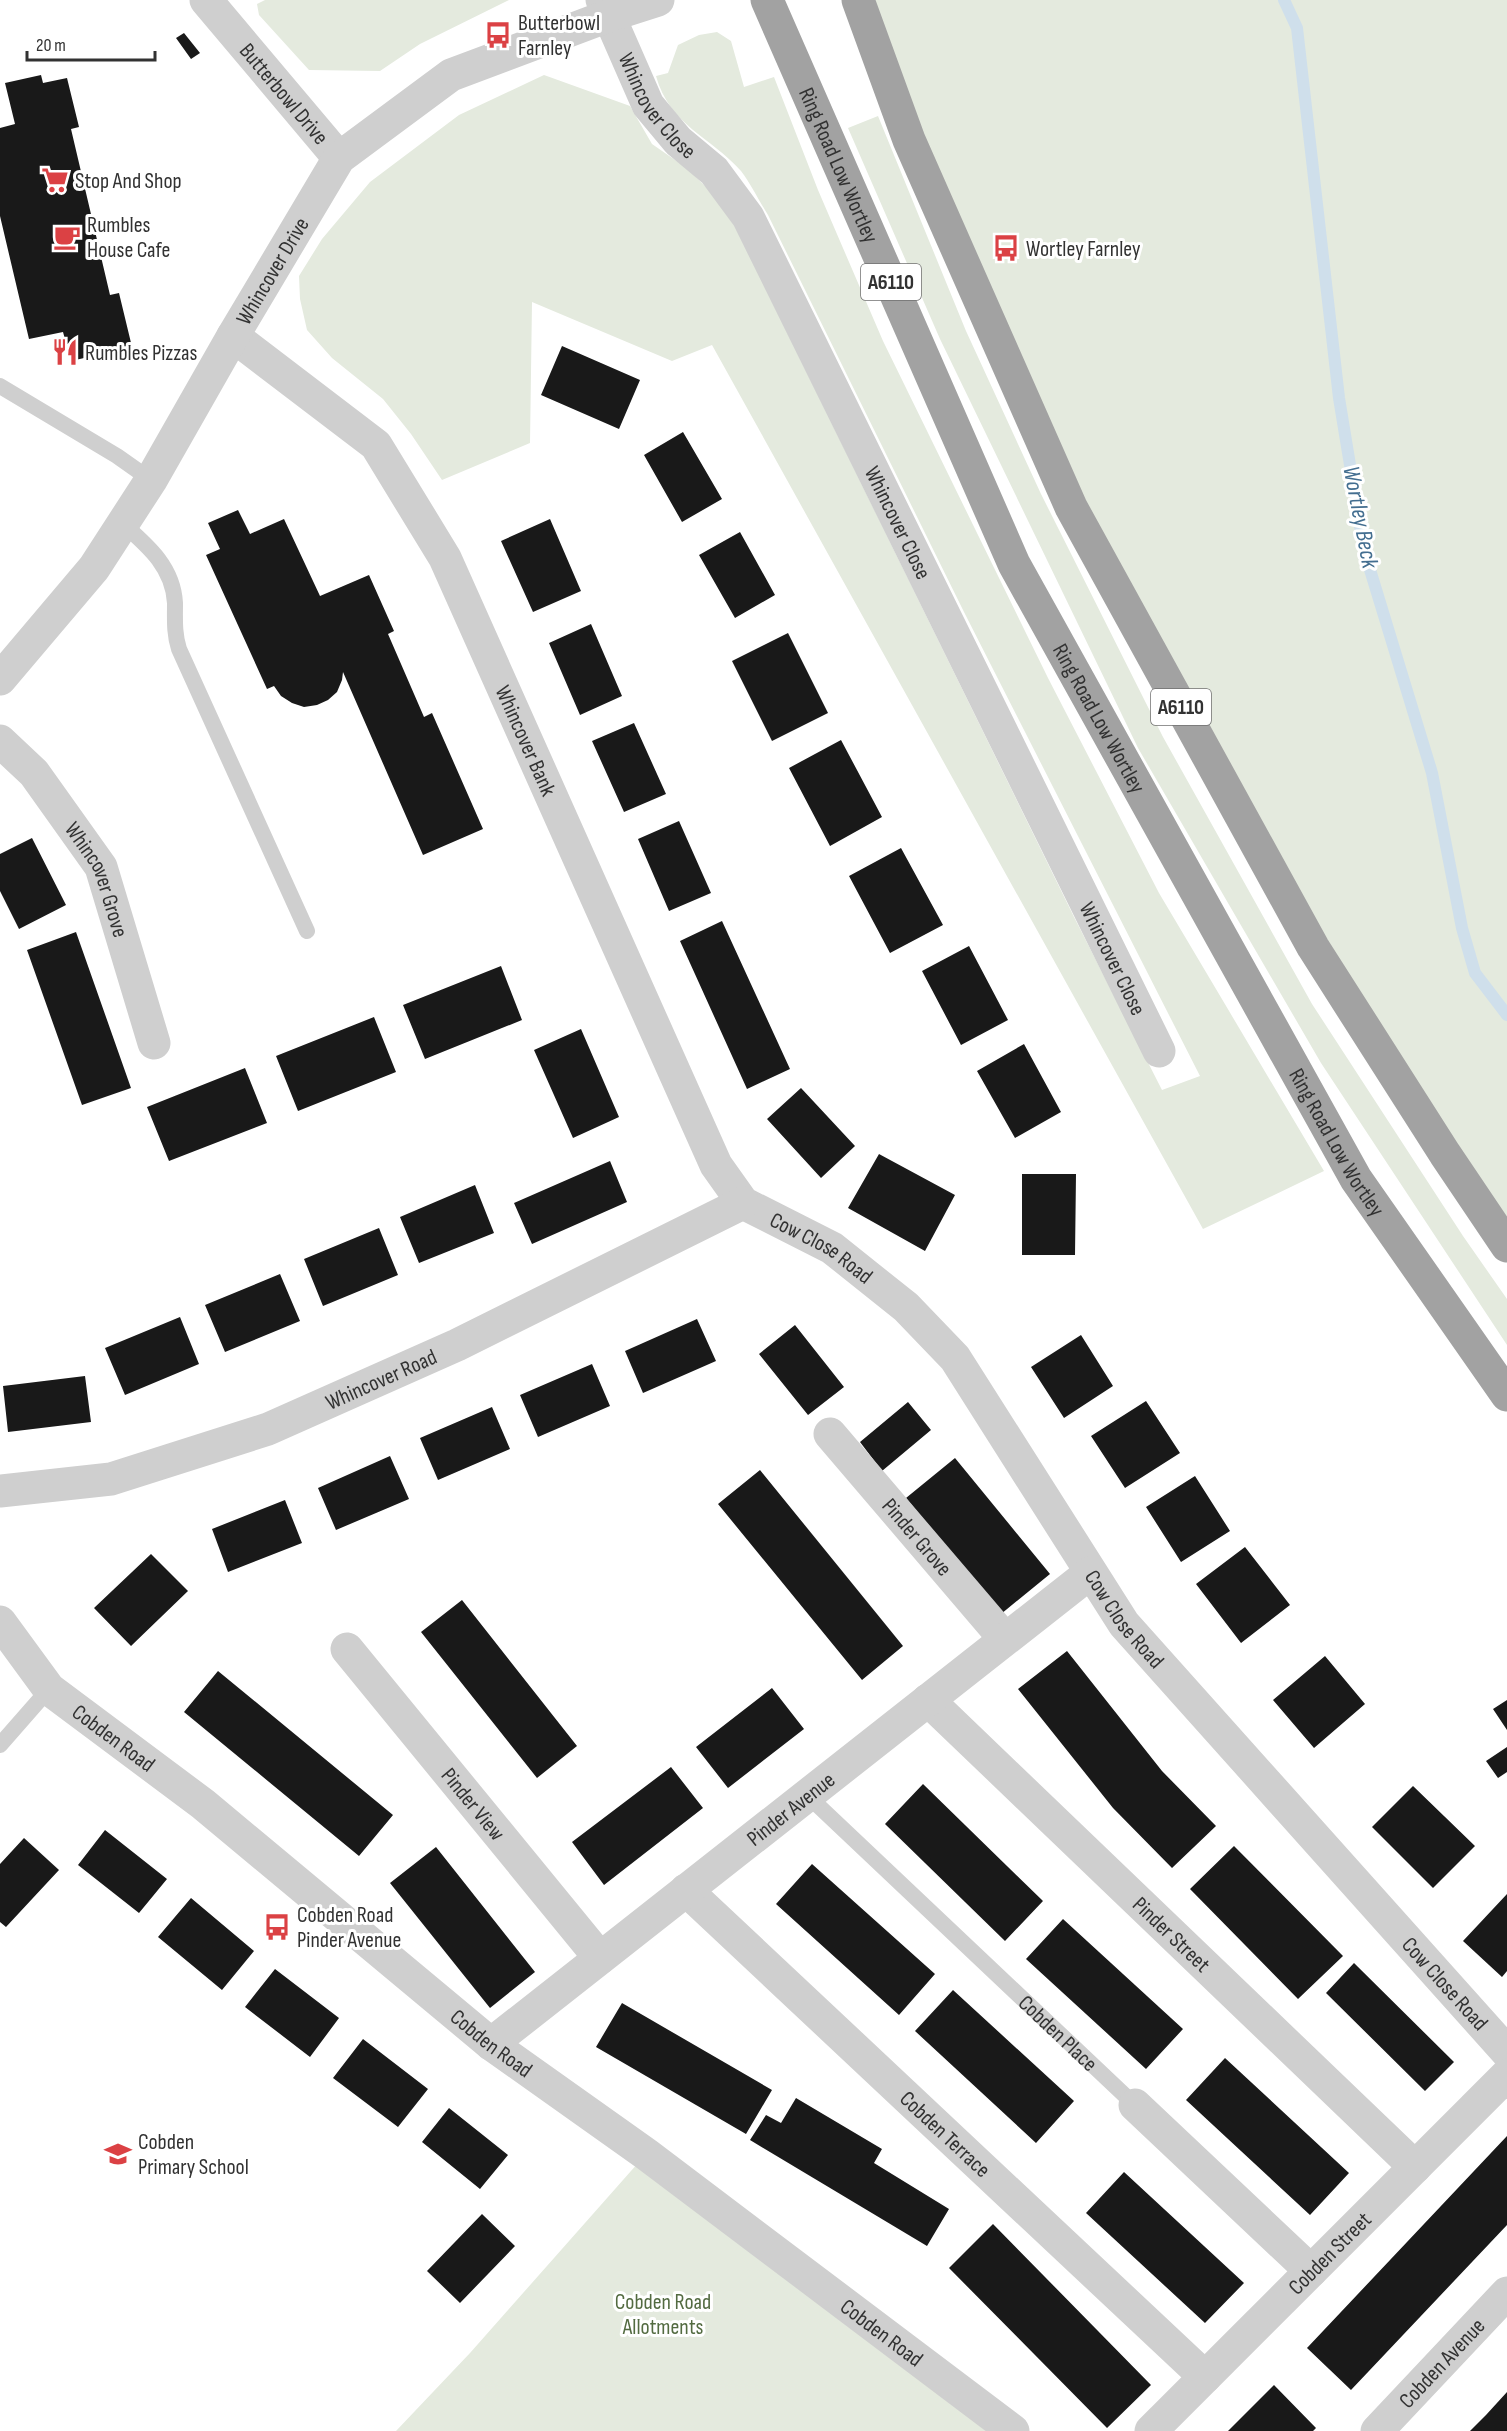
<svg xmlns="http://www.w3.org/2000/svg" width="1507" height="2431" viewBox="0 0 1507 2431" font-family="'Sofia Sans Condensed',sans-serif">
<rect width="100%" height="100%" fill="#fff"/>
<!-- green -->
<path fill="#e4eade" d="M265,0H509L420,44L380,71L309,70L259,15L257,4Z
M858,0H1507V1246L1071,507Z
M717,32L731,41L744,87L774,77L818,190L883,341L1048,678L1159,893L1324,1171L1203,1229L712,345L672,361L532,302L530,443L442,480L411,434L383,399L332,358L307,330L300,299L299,276L322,239L370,182L459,115L544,75L630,106L652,144L688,169L712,193L732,220L1074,917L1162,1090L1200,1076L964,612L768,215C759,201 751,184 741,171C710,136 670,126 656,76L668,73L678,45L699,35Z
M878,116L966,331L1041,494L1163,737L1312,1004L1463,1236L1507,1299V1345L1321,1063L1138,748L940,339L848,128Z
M646,2154L1013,2431H396L470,2353Z"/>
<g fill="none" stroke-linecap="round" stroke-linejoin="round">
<!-- stream -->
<path stroke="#cfdfeb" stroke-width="12" d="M1284,0L1297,28L1339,398L1364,550L1432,773L1462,928L1475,973L1507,1015"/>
</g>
<!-- building -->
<path fill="#191919" d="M184,33L200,53L191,59L176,38Z
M41,75L43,83L67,78L79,127L71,129L110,295L119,293L132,347L71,361L63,332L29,339L0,216V128L15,124L5,83Z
M562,346L640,380L619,429L541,395Z
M683,432L722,499L682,522L644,455Z
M238,510L250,534L284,519L320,596L369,575L394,631L388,634L424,717L432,713L483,829L423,855L343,672L342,680L337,692L328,700L317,705L304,707L292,703L281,696L274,686L267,689L206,555L220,549L208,523Z
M550,519L581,591L533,612L501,541Z
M740,532L775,595L735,618L699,555Z
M591,624L622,696L580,715L549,643Z
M788,633L828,713L772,741L732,661Z
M634,723L666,794L624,812L592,741Z
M841,740L882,817L830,846L789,768Z
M679,821L711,893L669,911L638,839Z
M32,838L66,905L19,929L0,891V854Z
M901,848L943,925L890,953L849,876Z
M722,921L790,1069L747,1089L680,941Z
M76,932L131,1088L82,1105L27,950Z
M969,946L1008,1020L961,1045L922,971Z
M501,966L522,1020L425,1059L403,1005Z
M374,1017L396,1072L298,1111L276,1056Z
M581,1029L619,1117L573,1138L534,1050Z
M1024,1044L1061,1112L1015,1138L977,1071Z
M245,1068L267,1123L169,1161L147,1107Z
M801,1088L855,1146L821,1178L767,1119Z
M879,1154L955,1195L925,1251L848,1208Z
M610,1161L627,1202L532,1244L514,1203Z
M1022,1174H1076L1075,1255H1022Z
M475,1185L494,1233L419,1263L400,1217Z
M379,1228L398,1275L323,1306L304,1259Z
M280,1274L300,1321L225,1352L205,1305Z
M180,1317L199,1364L125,1395L105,1348Z
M697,1319L716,1361L643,1393L625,1351Z
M795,1325L844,1387L808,1415L759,1354Z
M1081,1335L1113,1386L1064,1418L1031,1367Z
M592,1364L610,1406L538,1437L520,1395Z
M85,1376L91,1422L8,1432L3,1386Z
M1146,1401L1180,1453L1125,1488L1091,1436Z
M908,1402L931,1430L882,1471L860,1442Z
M492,1407L510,1449L438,1480L420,1438Z
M390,1456L409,1499L336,1530L318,1488Z
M955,1458L1050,1574L1001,1614L906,1498Z
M760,1470L903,1646L862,1680L718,1504Z
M1195,1476L1230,1531L1181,1562L1146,1507Z
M285,1500L302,1543L228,1572L212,1529Z
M1245,1547L1290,1605L1241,1643L1196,1584Z
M151,1554L188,1591L131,1646L94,1608Z
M462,1600L577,1746L537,1778L421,1632Z
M1067,1651L1162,1771L1216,1826L1172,1868L1113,1808L1018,1689Z
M1325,1656L1365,1704L1314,1748L1273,1700Z
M218,1671L393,1815L359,1856L184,1712Z
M772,1688L804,1729L728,1788L696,1747Z
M1507,1700V1730L1493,1709Z
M1507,1747V1772L1498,1778L1486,1761Z
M671,1767L703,1808L604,1885L572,1842Z
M923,1784L1043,1901L1005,1941L885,1824Z
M1413,1786L1475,1846L1433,1888L1372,1827Z
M105,1830L167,1879L139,1913L78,1865Z
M24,1838L59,1870L6,1927L0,1922V1864Z
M1234,1846L1343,1956L1298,1999L1190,1889Z
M436,1847L535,1972L490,2008L390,1883Z
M812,1864L935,1974L899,2015L776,1904Z
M1507,1894V1971L1502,1977L1463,1941Z
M191,1898L254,1951L222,1990L158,1937Z
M1063,1919L1183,2029L1146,2069L1026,1959Z
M1354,1963L1454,2062L1425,2091L1326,1993Z
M275,1969L339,2018L310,2057L245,2007Z
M953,1990L1074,2101L1036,2143L915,2031Z
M622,2003L772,2090L746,2134L596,2047Z
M363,2039L428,2089L398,2127L333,2078Z
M1225,2058L1349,2173L1310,2215L1186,2100Z
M796,2098L882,2149L874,2163L949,2209L927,2246L750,2140L766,2115L781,2123Z
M449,2108L508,2155L480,2189L422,2142Z
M1507,2136V2225L1351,2390L1307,2348Z
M1124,2172L1244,2283L1205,2323L1086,2213Z
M482,2214L515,2246L460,2303L427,2271Z
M993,2224L1151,2385L1107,2428L949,2268Z
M1274,2385L1316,2428L1313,2431H1228Z
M1507,2392V2431H1470L1486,2415Z"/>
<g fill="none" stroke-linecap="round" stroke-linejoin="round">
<!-- service -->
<g stroke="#cfcfcf" stroke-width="16">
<path d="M0,386L117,456L151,480"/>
<path d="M123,524C148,546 173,567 175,603C175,619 174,634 179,649L307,931"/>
<path d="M0,1745L49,1689"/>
<path id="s1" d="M807,1795L1135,2105"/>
</g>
<!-- minor -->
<g stroke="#cfcfcf" stroke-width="33">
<path id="s2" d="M206,0L339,158"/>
<path id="s3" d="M602,0L648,105L678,141L714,171L748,217L1159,1051"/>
<path id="s4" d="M233,336L376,445L445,558L716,1165L743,1203L832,1248L906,1307L955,1358L1124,1624L1507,2052"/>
<path id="s5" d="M0,679L94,568L151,480L233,336L339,158L451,75L608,16L658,0"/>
<path id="s6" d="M0,741L34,773L101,867L154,1043"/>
<path id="s7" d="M830,1434L1005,1639"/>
<path id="s8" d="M0,1491L111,1479L268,1429L457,1345L743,1203"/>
<path id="s9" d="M0,1622L49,1689L203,1804L491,2044L646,2154L1013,2431"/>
<path id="s10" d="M347,1649L600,1958"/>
<path id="s11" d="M928,1700L1415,2167"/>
<path id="s12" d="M686,1890L1205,2377"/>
<path id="s13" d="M491,2044L1090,1573"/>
<path d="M1135,2105L1311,2271"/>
<path id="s14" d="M1151,2431L1507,2075"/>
<path id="s15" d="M1377,2431L1507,2293"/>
</g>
<!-- trunk -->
<g stroke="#a2a2a2" stroke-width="33">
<path id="s16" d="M767,0L1014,564L1356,1179L1507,1395"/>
<path d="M858,0L909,140L1071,507L1313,947L1445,1154L1507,1246"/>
</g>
</g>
<!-- icons -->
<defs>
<symbol id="bus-bare" viewBox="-9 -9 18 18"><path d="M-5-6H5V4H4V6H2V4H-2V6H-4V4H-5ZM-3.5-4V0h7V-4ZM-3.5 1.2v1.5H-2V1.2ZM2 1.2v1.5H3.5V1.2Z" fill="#db4144" stroke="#fff" stroke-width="2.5" paint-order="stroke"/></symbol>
<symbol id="supermarket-bare" viewBox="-9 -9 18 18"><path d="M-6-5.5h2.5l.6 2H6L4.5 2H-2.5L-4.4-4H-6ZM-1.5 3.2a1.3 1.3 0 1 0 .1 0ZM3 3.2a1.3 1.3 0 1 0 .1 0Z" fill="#db4144" stroke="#fff" stroke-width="2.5" paint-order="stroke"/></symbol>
<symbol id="cafe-bare" viewBox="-9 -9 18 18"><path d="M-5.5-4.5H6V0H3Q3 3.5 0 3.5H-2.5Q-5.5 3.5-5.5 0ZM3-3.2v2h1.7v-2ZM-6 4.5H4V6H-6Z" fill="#db4144" stroke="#fff" stroke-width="2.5" paint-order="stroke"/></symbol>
<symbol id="restaurant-bare" viewBox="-9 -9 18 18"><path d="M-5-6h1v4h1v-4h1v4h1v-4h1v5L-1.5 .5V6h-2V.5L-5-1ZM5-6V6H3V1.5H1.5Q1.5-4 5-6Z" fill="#db4144" stroke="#fff" stroke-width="2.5" paint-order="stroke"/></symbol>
<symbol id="school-bare" viewBox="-9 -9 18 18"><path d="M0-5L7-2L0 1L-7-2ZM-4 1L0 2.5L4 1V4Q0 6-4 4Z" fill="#db4144" stroke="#fff" stroke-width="2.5" paint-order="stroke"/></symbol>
</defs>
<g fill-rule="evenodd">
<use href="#bus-bare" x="479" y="16" width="38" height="38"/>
<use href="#supermarket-bare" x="36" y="161" width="38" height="38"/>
<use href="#cafe-bare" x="48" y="218" width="38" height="38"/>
<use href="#bus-bare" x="987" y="229" width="38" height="38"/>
<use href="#restaurant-bare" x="46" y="333" width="38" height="38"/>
<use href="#bus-bare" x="258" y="1908" width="38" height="38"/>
<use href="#school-bare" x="99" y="2135" width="38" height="38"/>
</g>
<g text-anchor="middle" stroke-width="6" stroke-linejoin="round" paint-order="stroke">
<!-- shield labels -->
<g fill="#fff" stroke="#707070" stroke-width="1.5">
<rect x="861" y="264" width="60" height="36" rx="4.5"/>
<rect x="1151" y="689" width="60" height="36" rx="4.5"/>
</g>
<g font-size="21" font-weight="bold" fill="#323232">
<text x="891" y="289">A6110</text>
<text x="1181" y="714">A6110</text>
</g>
<!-- poi labels -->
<g font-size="22" fill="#323232" stroke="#fff" text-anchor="start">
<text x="518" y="30">Butterbowl<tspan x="518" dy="25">Farnley</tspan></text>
<text x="75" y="188">Stop And Shop</text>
<text x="87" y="232">Rumbles<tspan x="87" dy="25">House Cafe</tspan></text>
<text x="1026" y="256">Wortley Farnley</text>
<text x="85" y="360">Rumbles Pizzas</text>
<text x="297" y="1922">Cobden Road<tspan x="297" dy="25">Pinder Avenue</tspan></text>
<text x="138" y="2149">Cobden<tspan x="138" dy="25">Primary School</tspan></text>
</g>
<!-- street labels -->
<g font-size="22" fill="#323232" stroke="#fff">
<text dy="8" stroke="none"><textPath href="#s2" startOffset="122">Butterbowl Drive</textPath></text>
<text dy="8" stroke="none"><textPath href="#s3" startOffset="120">Whincover Close</textPath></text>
<text dy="8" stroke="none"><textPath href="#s16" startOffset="180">Ring Road Low Wortley</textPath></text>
<text dy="8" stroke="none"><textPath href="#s5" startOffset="492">Whincover Drive</textPath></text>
<text dy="8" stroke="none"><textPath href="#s3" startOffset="606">Whincover Close</textPath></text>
<text dy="8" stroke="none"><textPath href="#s16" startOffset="792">Ring Road Low Wortley</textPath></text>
<text dy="8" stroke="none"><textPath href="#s4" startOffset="512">Whincover Bank</textPath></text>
<text dy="8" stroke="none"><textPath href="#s6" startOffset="172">Whincover Grove</textPath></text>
<text dy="8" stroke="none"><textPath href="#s3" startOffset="1092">Whincover Close</textPath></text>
<text dy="8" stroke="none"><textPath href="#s16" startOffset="1278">Ring Road Low Wortley</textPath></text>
<text dy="8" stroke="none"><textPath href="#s4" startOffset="1114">Cow Close Road</textPath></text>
<text dy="8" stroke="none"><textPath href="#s8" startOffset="400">Whincover Road</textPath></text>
<text dy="8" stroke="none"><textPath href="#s7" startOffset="135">Pinder Grove</textPath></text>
<text dy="8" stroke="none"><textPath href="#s4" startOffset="1600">Cow Close Road</textPath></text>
<text dy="8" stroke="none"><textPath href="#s9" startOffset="164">Cobden Road</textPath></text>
<text dy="8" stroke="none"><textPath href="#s10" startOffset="200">Pinder View</textPath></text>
<text dy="8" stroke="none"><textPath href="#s13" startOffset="381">Pinder Avenue</textPath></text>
<text dy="8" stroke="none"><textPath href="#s11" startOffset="338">Pinder Street</textPath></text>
<text dy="8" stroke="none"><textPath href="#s4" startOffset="2086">Cow Close Road</textPath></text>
<text dy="8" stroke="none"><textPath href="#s1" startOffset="346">Cobden Place</textPath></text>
<text dy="8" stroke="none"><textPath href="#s9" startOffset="650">Cobden Road</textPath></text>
<text dy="8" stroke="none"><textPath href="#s12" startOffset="356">Cobden Terrace</textPath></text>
<text dy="8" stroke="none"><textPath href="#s14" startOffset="252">Cobden Street</textPath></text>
<text dy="8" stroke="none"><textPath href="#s9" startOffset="1136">Cobden Road</textPath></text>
<text dy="8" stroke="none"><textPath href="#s15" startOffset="94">Cobden Avenue</textPath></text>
</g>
<!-- park labels -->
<g font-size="22" fill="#536b41" stroke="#fff">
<text x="663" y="2309">Cobden Road<tspan x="663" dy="25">Allotments</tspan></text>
</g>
<!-- water labels -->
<g font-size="24" font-style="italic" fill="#436e90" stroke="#fff">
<text transform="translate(1361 517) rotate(79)" y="8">Wortley Beck</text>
</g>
</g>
<!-- scale -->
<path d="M27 51v9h128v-9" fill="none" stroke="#323232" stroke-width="3"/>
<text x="36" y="51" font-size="18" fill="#323232" stroke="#ffffff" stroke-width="4.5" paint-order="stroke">20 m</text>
</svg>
